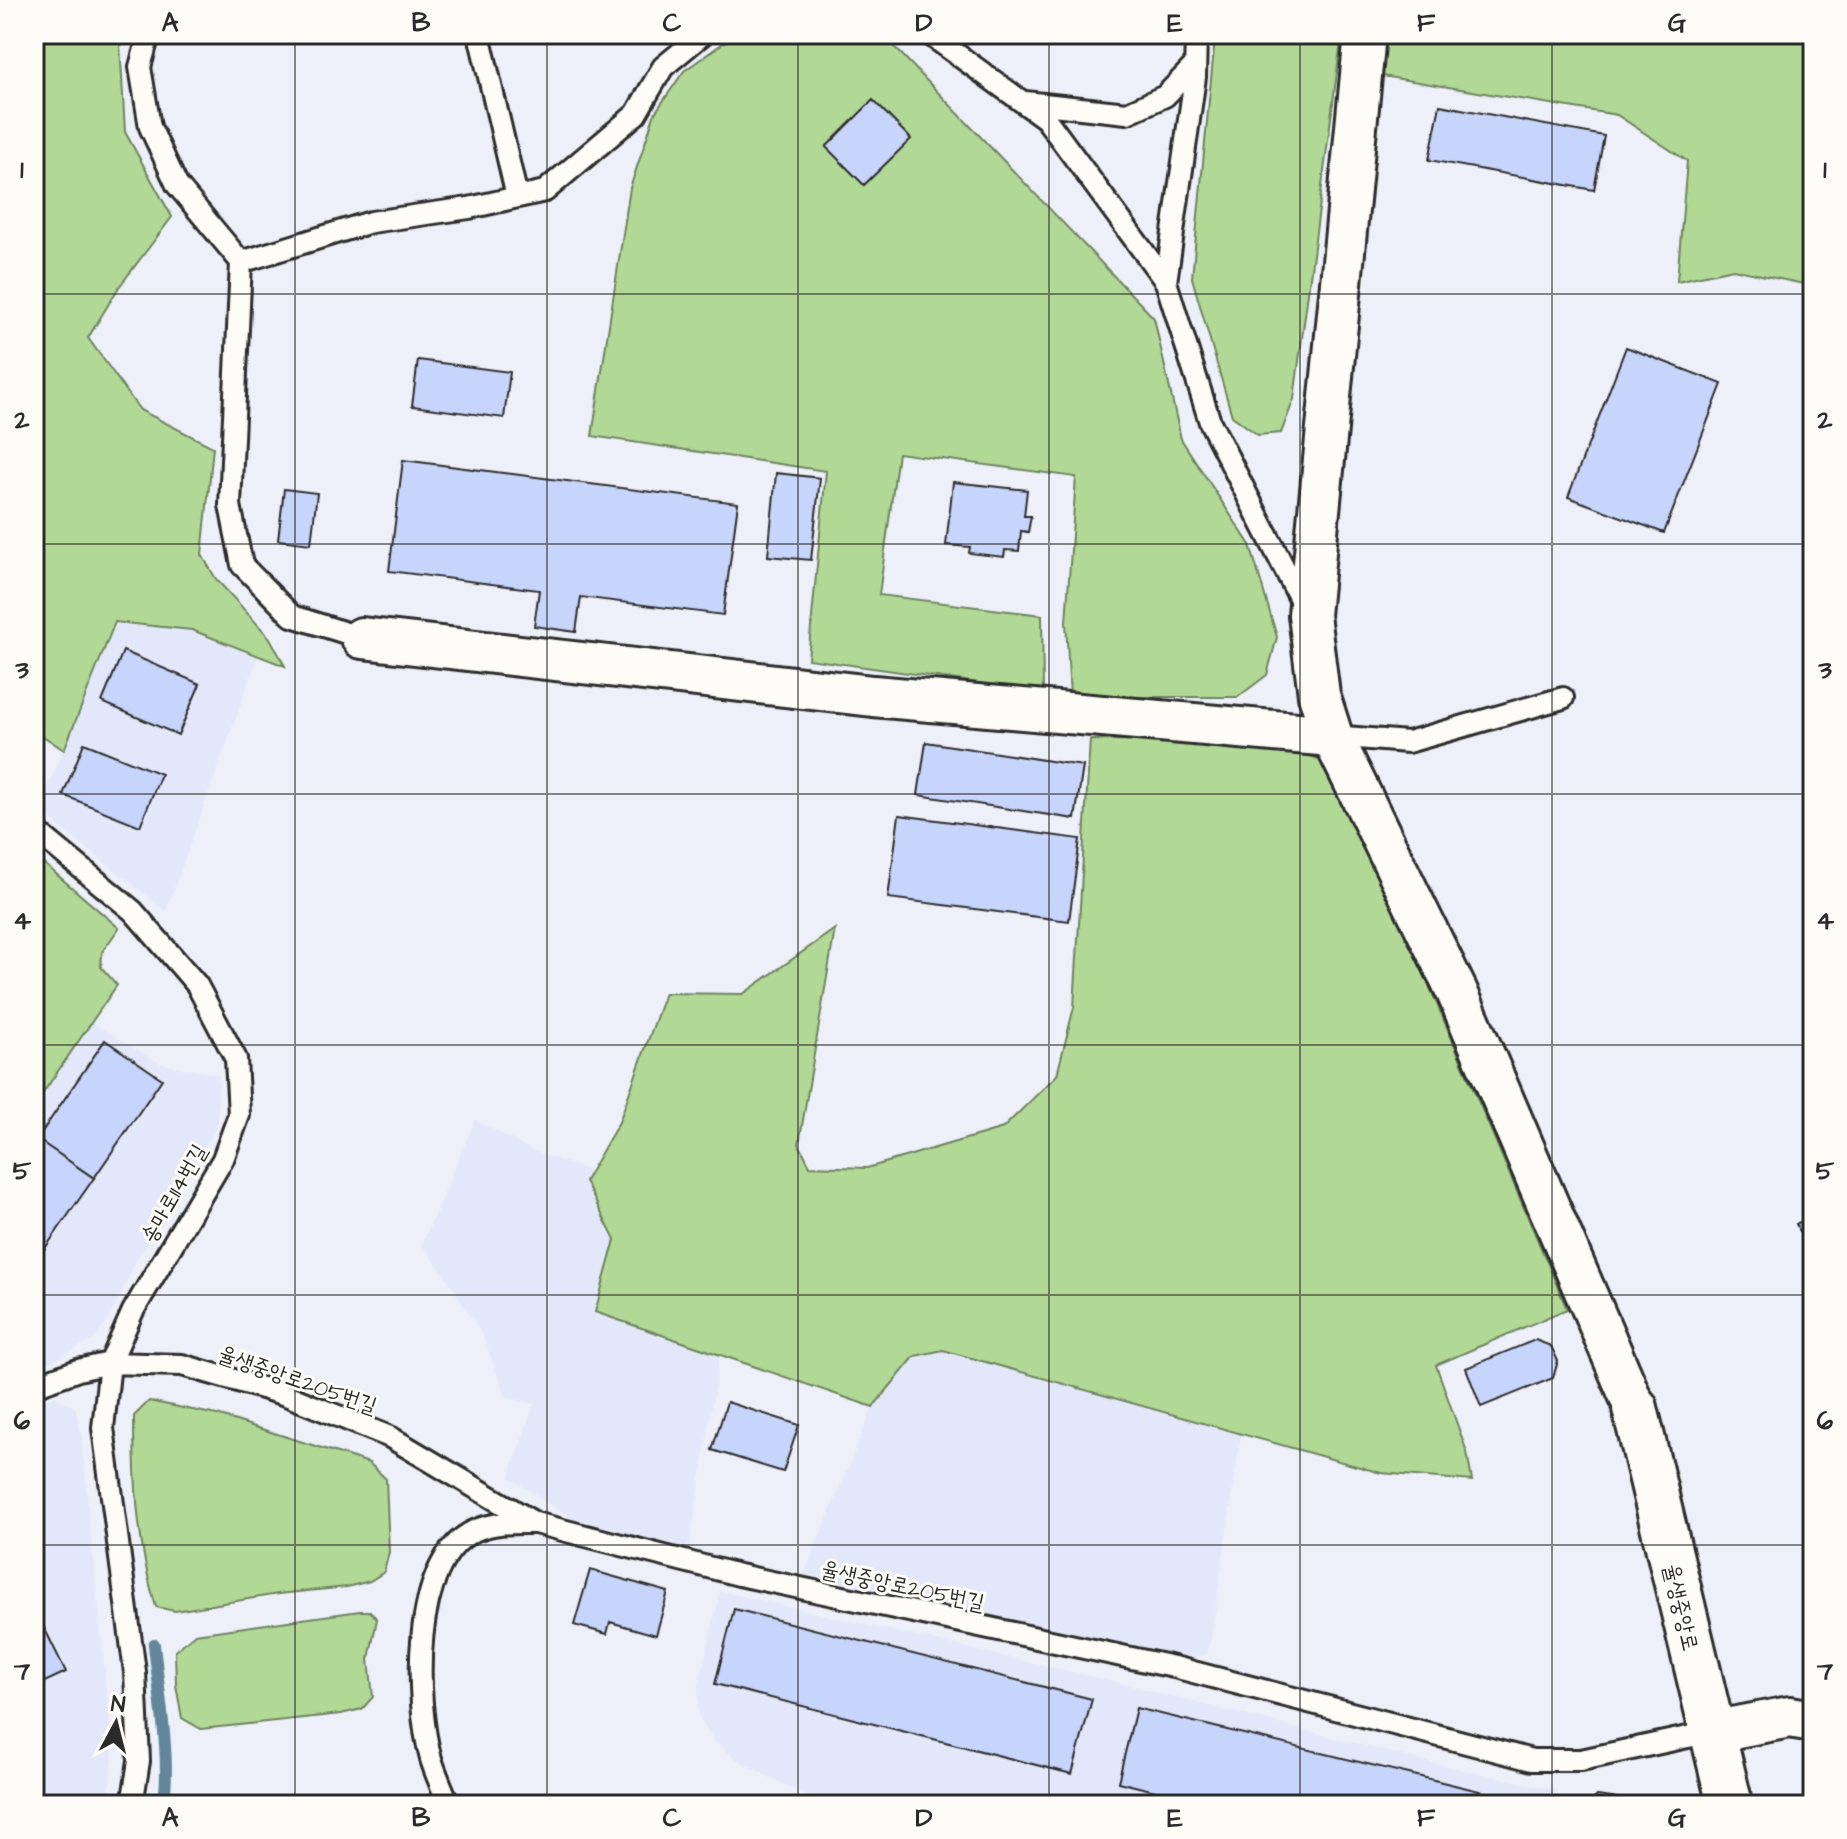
<svg xmlns="http://www.w3.org/2000/svg" width="1847" height="1839" viewBox="0 0 1847 1839" font-family="'Architects Daughter','Poor Story',sans-serif">
<rect width="100%" height="100%" fill="#edf0f8"/>
<filter id="ink" filterUnits="userSpaceOnUse"><feTurbulence type="fractalNoise" baseFrequency=".0125" numOctaves="2"/><feDisplacementMap in="SourceGraphic" scale="16" xChannelSelector="R" yChannelSelector="G"/><feConvolveMatrix kernelMatrix="1 2 1 2 8 2 1 2 1" color-interpolation-filters="sRGB"/></filter>
<g filter="url(#ink)">
<!-- built -->
<path fill="#e2e8f9" d="M115,622L192,630L259,654L166,911L37,809L64,750Z
M91,1022L161,1064L219,1075L217,1127L135,1263L108,1321L93,1340L34,1370V1106Z
M475,1120L533,1151L591,1171L586,1181L615,1239L596,1312L720,1355L689,1550L571,1518L509,1477L534,1404L506,1397L482,1334L444,1274L422,1245Z
M943,1350L1006,1366L1241,1435L1212,1633L1207,1654L1186,1659L804,1574L873,1407L916,1356Z
M55,1397L75,1407L81,1432L113,1757L109,1793L101,1805H34V1403Z
M720,1591L1124,1684L1432,1763L1556,1790L1554,1805H824L744,1764L713,1740L698,1715V1689Z"/>
<!-- green -->
<path fill="#b1d995" stroke="#6e8260" stroke-width="2" d="M34,34H111L120,42L125,132L172,217L119,287L88,338L140,410L213,447L202,555L216,579L270,638L285,666L192,630L115,622L64,750L34,730Z
M736,34H876L886,38L1154,318L1181,439L1250,545L1277,637L1267,675L1238,697H1070L1066,622L1076,477L898,453L879,595L1042,615L1043,692L808,659L826,471L592,436L630,188L655,113L684,71Z
M1222,34H1342L1294,399L1281,433L1258,435L1232,416L1192,278L1215,38Z
M1387,34H1813V286L1733,269L1677,281L1687,161L1617,115L1382,76Z
M1090,740L1279,741L1326,763L1361,826L1567,1309L1436,1365L1467,1452L1472,1481L1381,1473L943,1350L915,1356L873,1407L595,1312L615,1240L585,1181L619,1122L665,993L743,994L835,929L799,1144L810,1166L867,1168L1003,1128L1057,1075L1074,1007Z
M34,855L119,928L102,952L101,967L117,985L34,1106Z
M149,1401L217,1415L369,1463L386,1479L389,1552L384,1572L370,1581L347,1587L278,1594L175,1611L156,1607C137,1545 134,1480 134,1416Z
M360,1611H370L377,1619L369,1659L373,1697L362,1709L341,1714L201,1729L182,1718L176,1685L175,1651L195,1634Z"/>
<g fill="none" stroke-linecap="round" stroke-linejoin="round">
<!-- stream -->
<path stroke="#62879c" stroke-width="12" d="M154,1644C158,1688 172,1764 163,1805"/>
</g>
<!-- building -->
<path fill="#c7d4fb" stroke="#2b2b2b" stroke-width="2" d="M873,100L911,139L864,185L826,147Z
M1440,105L1604,136L1594,190L1429,160Z
M1626,347L1722,384L1664,533L1568,497Z
M418,360L510,372L504,418L412,406Z
M403,460L738,503L723,615L581,597L576,632L534,626L539,590L389,571Z
M776,473L820,478L811,560L768,556Z
M953,482L1027,490L1024,516H1031L1028,532L1021,531L1019,551L1005,550L1004,557L969,553L970,547L946,545Z
M284,489L317,493L311,544L278,540Z
M123,651L200,684L178,735L102,702Z
M926,742L1083,766L1075,819L918,795Z
M84,743L161,774L140,826L63,795Z
M899,815L1080,839L1069,921L888,898Z
M105,1040L162,1079L94,1178L37,1139Z
M37,1139L94,1178L34,1264V1144Z
M1813,1215V1257L1796,1224Z
M1535,1340L1551,1346L1558,1361L1553,1378L1481,1407L1466,1368Z
M727,1402L799,1425L783,1472L712,1450Z
M590,1570L668,1592L656,1635L610,1622L607,1634L574,1625Z
M34,1607L66,1672L34,1687Z
M734,1609L1092,1699L1072,1774L715,1684Z
M1136,1708L1500,1796L1498,1805H1213L1118,1782Z
M1597,1796L1663,1805H1588Z"/>
<g fill="none" stroke-linecap="round" stroke-linejoin="round">
<defs>
<path id="lane" d="M149,34L140,67L150,127L177,185L241,262L230,505L242,565L292,616L362,638
M479,34L517,197
M929,34L1046,119L1166,282L1210,422L1303,605
M1025,102L1127,113L1165,96L1195,65
M241,262L371,222L469,208L545,191L636,114L663,67L703,34
M1166,282L1195,77L1196,34
M1332,736L1408,742L1563,698
M34,829L133,911L197,985L236,1059L239,1115L223,1159L133,1311L110,1363L103,1428L135,1672L139,1761L132,1805
M34,1386L78,1370L110,1363L182,1365L286,1395L390,1437L535,1523L739,1575L1174,1667L1532,1760H1581L1711,1732
M449,1805C443,1790 436,1775 431,1759C415,1702 410,1561 474,1531C493,1522 514,1523 534,1523"/>
<path id="street" d="M1365,34L1309,615L1319,695L1332,736L1457,992L1635,1408
M362,638L873,696L1332,736
M1711,1732L1790,1717L1813,1721"/>
<path id="secondary" d="M1635,1408L1730,1805"/>
</defs>
<!-- lane casing -->
<use href="#lane" stroke="#2b2b2b" stroke-width="26"/>
<!-- street casing -->
<use href="#street" stroke="#2b2b2b" stroke-width="46"/>
<!-- secondary casing -->
<use href="#secondary" stroke="#2b2b2b" stroke-width="50"/>
<!-- lane -->
<use href="#lane" stroke="#fdfcf7" stroke-width="20"/>
<!-- street -->
<use href="#street" stroke="#fdfcf7" stroke-width="40"/>
<!-- secondary -->
<use href="#secondary" stroke="#fdfcf7" stroke-width="44"/>
</g>
</g>
<!-- grid -->
<path fill="none" stroke="#2b2b2b" stroke-width="2" stroke-opacity="0.55" d="M295,34V1805M547,34V1805M798,34V1805M1049,34V1805M1300,34V1805M1552,34V1805M34,294H1813M34,544H1813M34,794H1813M34,1045H1813M34,1295H1813M34,1545H1813"/>
<g text-anchor="middle" stroke-width="6" stroke-linejoin="round" paint-order="stroke">
<!-- street labels -->
<g font-size="22" fill="#2b2b2b" stroke="#fdfcf7">
<text transform="translate(173 1193) rotate(-60)" y="8">송마로114번길</text>
<text transform="translate(298 1379) rotate(19)" y="8">율생중앙로205번길</text>
<text transform="translate(903 1585) rotate(12)" y="8">율생중앙로205번길</text>
<text transform="translate(1682 1607) rotate(77)" y="8">율생중앙로</text>
</g>
</g>
<!-- margin -->
<rect width="1847" height="1839" fill="none" stroke="#fdfcf7" stroke-width="88"/>
<!-- north arrow -->
<g transform="translate(116 1723) rotate(7)" stroke="#fdfcf7" stroke-width="6" paint-order="stroke">
<path d="M0-6L14 30L0 20L-14 30Z" fill="#2b2b2b"/>
<text y="-12" font-size="22" font-weight="bold" text-anchor="middle" fill="#2b2b2b">N</text>
</g>
<rect x="44" y="44" width="1759" height="1751" fill="none" stroke="#2b2b2b" stroke-width="3"/>
<g font-size="26" text-anchor="middle" font-weight="bold" fill="#2b2b2b">
<text x="170" y="31">A</text>
<text x="421" y="31">B</text>
<text x="672" y="31">C</text>
<text x="924" y="31">D</text>
<text x="1175" y="31">E</text>
<text x="1426" y="31">F</text>
<text x="1677" y="31">G</text>
<text x="22" y="178">1</text>
<text x="1825" y="178">1</text>
<text x="22" y="428">2</text>
<text x="1825" y="428">2</text>
<text x="22" y="678">3</text>
<text x="1825" y="678">3</text>
<text x="22" y="929">4</text>
<text x="1825" y="929">4</text>
<text x="22" y="1179">5</text>
<text x="1825" y="1179">5</text>
<text x="22" y="1429">6</text>
<text x="1825" y="1429">6</text>
<text x="22" y="1679">7</text>
<text x="1825" y="1679">7</text>
<text x="170" y="1826">A</text>
<text x="421" y="1826">B</text>
<text x="672" y="1826">C</text>
<text x="924" y="1826">D</text>
<text x="1175" y="1826">E</text>
<text x="1426" y="1826">F</text>
<text x="1677" y="1826">G</text>
</g>
</svg>
